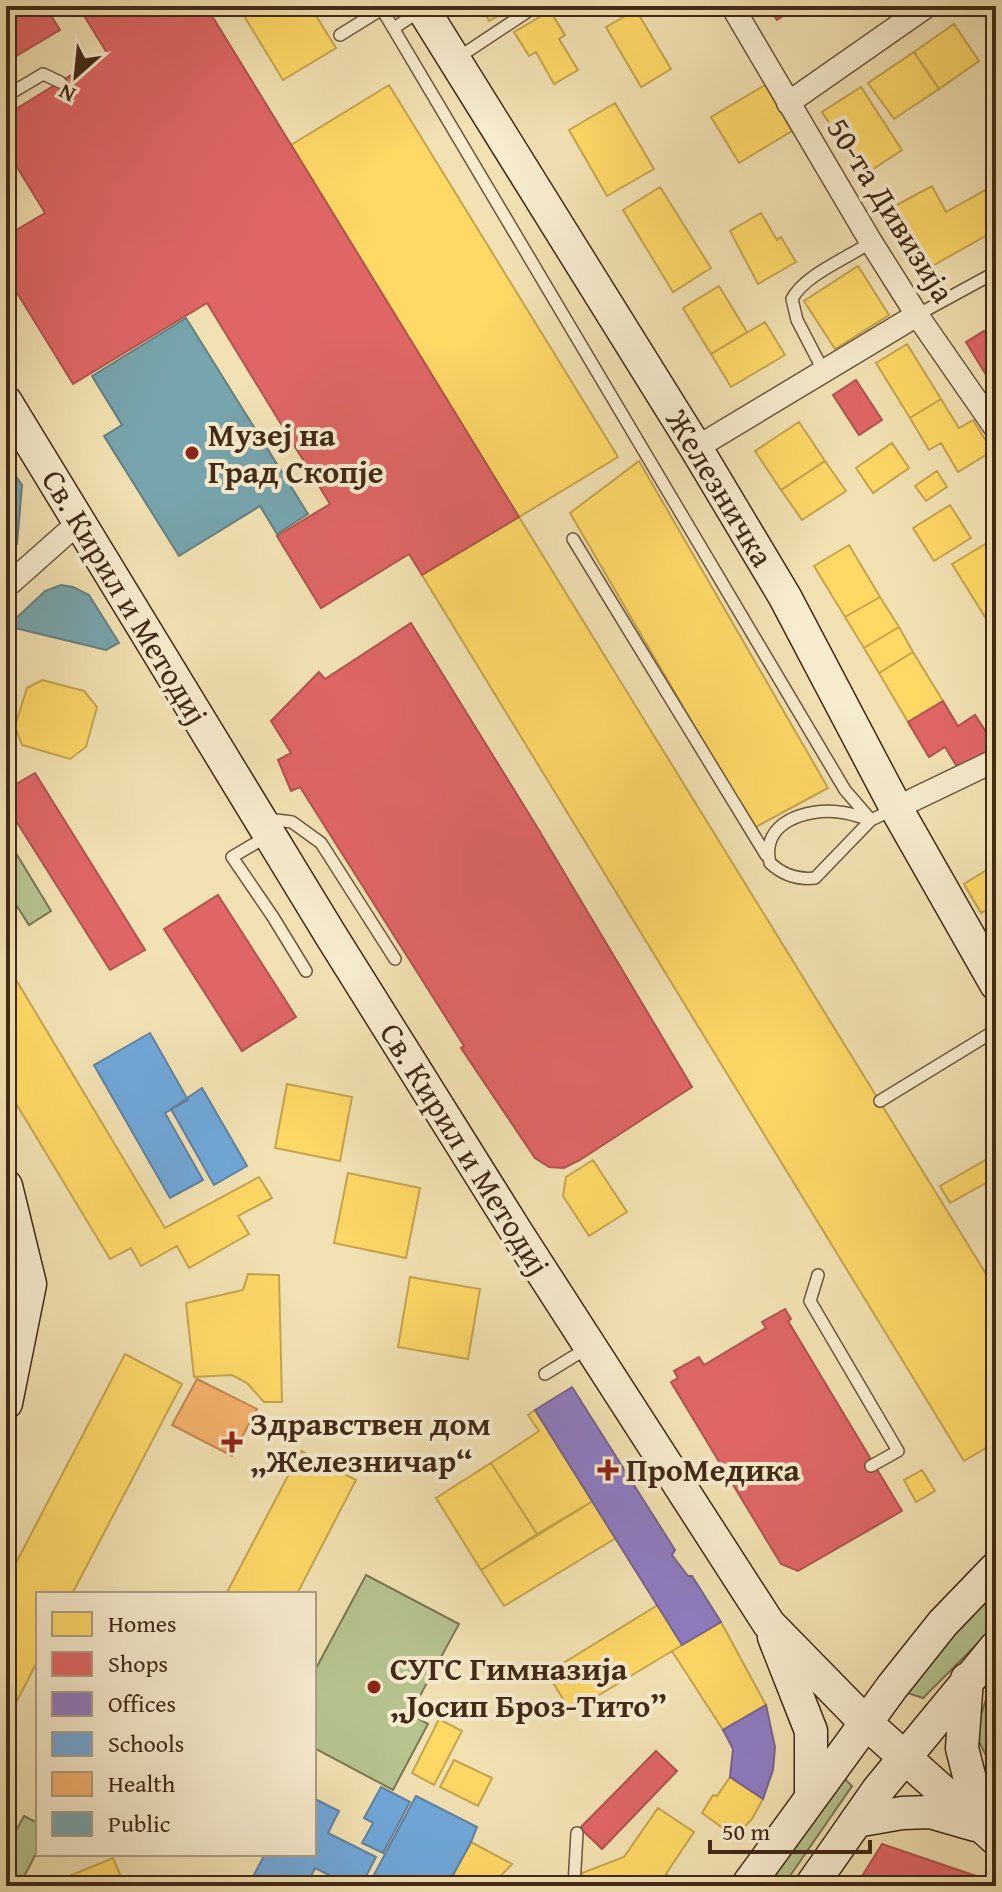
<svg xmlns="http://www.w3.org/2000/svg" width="1002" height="1892" viewBox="0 0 1002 1892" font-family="'Gentium Book Plus',serif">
<rect width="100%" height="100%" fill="#f2e2b3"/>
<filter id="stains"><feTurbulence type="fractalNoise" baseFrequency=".0025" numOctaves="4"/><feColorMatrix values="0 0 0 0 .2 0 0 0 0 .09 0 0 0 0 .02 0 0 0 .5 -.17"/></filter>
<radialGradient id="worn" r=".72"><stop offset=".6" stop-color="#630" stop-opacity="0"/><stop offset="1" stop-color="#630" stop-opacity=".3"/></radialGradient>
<!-- green -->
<path fill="#b6c490" stroke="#7c7754" stroke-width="2" d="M8,840L51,911L29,925L6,889Z
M366,1575L459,1624L410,1714L428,1724L393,1790L314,1748V1672Z
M996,1584V1625L923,1698L908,1693L911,1681Z
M996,1688V1775L975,1734L987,1696Z
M843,1777L852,1786L783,1886H767Z
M24,1816L38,1823V1850L19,1886H6V1849Z"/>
<!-- homes -->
<path fill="#ffd966" stroke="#c6a44e" stroke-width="2" d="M238,6H310L336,48L283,80Z
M481,6H516L489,21Z
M636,10L671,69L641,87L606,27Z
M550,11L565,35L559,39L578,70L554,84L536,52L529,56L514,32Z
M954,24L979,61L939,89L914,52Z
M914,52L939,89L894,119L868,83Z
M389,85L618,457L519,517L291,145Z
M765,85L792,131L739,163L711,117Z
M861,87L902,150L864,175L822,112Z
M615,103L654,169L607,196L569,130Z
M996,184V230L927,269L893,207L932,186L946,212Z
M660,187L711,268L673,292L623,210Z
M761,213L777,240L781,237L796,262L758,284L730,231Z
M858,266L889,315L835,349L804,301Z
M719,286L747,332L711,354L683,308Z
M765,322L785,355L731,387L711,354Z
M907,344L941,399L910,418L876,363Z
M941,399L959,428L973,420L992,451L958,472L941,443L929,450L910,418Z
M799,422L825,461L781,490L755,451Z
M892,443L909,468L873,493L856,468Z
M639,461L828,788L754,828L570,513Z
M825,461L846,491L802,520L781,490Z
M937,471L947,487L926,501L915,486Z
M950,505L971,538L934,561L913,528Z
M519,517L996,1290V1442L964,1461L422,575Z
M987,543L996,558V610L985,617L952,564Z
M849,545L880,597L845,617L814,566Z
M880,597L899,627L864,648L845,617Z
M899,627L913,652L879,673L864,648Z
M913,652L943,701L908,722L879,673Z
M42,680L84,691L97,707L86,747L70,759L22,745L15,726L27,688Z
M996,864V904L981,913L964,884Z
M6,963L165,1228L259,1177L272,1198L238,1216L249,1234L189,1268L177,1246L141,1266L131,1248L110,1259L6,1087Z
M287,1084L352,1097L340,1161L275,1148Z
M996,1154V1172L991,1175L993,1179L950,1203L940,1186Z
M593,1160L627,1212L589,1236L563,1196L566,1177Z
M348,1173L420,1188L406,1258L334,1243Z
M248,1274L279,1275L282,1402H264L247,1383L232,1375L194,1377L186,1303L243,1290Z
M410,1277L480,1289L468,1359L398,1347Z
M125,1354L182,1384L72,1594H38V1660L6,1722V1582Z
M535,1410L593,1501L537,1534L491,1463L539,1431L528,1415Z
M301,1451L356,1480L297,1594H226Z
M491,1463L537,1534L481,1570L436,1498Z
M922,1470L935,1491L916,1502L904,1480Z
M593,1501L616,1538L504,1606L481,1570Z
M658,1605L682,1645L571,1712L547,1673Z
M721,1622L766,1705L723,1730L672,1651Z
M439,1719L462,1731L434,1785L412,1773Z
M454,1760L492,1778L478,1806L440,1787Z
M730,1777L763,1799L752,1819L735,1837L702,1813L713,1795L717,1796Z
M658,1808L694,1832L666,1874L684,1886H587L582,1873L624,1857Z
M471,1842L512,1864L491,1886H447Z
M113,1858L125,1886H48L47,1885Z"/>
<!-- shops -->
<path fill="#e06666" stroke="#b0544e" stroke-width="2" d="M6,6H45L60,30L6,62Z
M78,6H206L519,517L422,575L409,554L321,608L277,536L330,504L207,303L73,384L6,275V236L45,213L6,149V115L107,53Z
M767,6H798L777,20Z
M984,331L996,351V372L988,378L966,342Z
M856,380L882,420L859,435L833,395Z
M411,623L534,822L692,1087L580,1160L564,1168L549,1167L535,1158L461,1048L464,1046L300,787L291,791L278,760L291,753L271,721L319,672L325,679Z
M943,701L958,726L975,715L996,747L959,770L945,747L929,757L908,722Z
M35,773L145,950L110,970L6,805V790Z
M218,895L296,1017L242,1051L164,929Z
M785,1309L791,1319L788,1321L902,1511L798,1571L781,1564L671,1382L678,1378L674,1371L699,1357L704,1365L766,1328L762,1322Z
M656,1751L677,1771L602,1849L580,1828Z
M882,1844L979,1877L991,1886H856Z"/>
<!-- offices -->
<path fill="#8e7cc3" stroke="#77638f" stroke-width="2" d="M572,1387L675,1550L672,1555L688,1576H692L721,1622L682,1645L535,1410Z
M766,1705L775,1747L773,1770L763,1799L730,1777L733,1749L723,1730Z"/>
<!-- schools -->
<path fill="#6fa8dc" stroke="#6182a1" stroke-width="2" d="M150,1033L188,1100L165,1113L203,1180L170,1198L94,1065Z
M202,1088L247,1166L214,1185L171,1109Z
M381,1787L410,1802L383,1853L362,1843L373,1823L364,1818Z
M416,1796L477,1827L471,1842L447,1886H368Z
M315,1799L339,1811L328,1833L376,1857L361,1886H351L315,1868L306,1886H248L265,1854H314Z"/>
<!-- health -->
<path fill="#f6b26b" stroke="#c08952" stroke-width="2" d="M197,1379L257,1409L232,1456L172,1425Z"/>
<!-- public -->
<path fill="#76a5af" stroke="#668081" stroke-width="2" d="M186,318L308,514L277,534L260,506L179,556L104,436L122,425L92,376Z
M6,462L22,485L17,544L6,555Z
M61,585L73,587L89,595L119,643L106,650L15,628L10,624L45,591Z
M6,1257L10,1284V1322L6,1336Z"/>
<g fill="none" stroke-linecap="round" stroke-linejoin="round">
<defs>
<path id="lane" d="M380,6L845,790L871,820L815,878C798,880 782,874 770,863C760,822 807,808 839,812C850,813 861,817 871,820L892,810
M394,28L420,11
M340,35L382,9
M456,59L536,6
M6,96L43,74L60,82
M917,315L996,272
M823,370L797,320L792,299C804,275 848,258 871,242
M573,539L766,855
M268,819L292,822L321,843L395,959
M266,837L232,857L273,917L306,971
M880,1101L996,1030
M818,1275L810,1301L898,1451L871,1466
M545,1374L589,1347
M574,1886L577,1833"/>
<path id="street" d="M732,6L871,242L917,315L996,429
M788,103L927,6
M696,448L917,315
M6,587L78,523
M896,808L996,760"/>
<path id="secondary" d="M421,6L696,448L785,597L896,808L996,984
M6,402L330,934L517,1233L769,1624L865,1722L996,1839
M6,1186L30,1284L6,1403
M774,1637L811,1731V1795
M967,1679L962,1748L982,1827
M856,1821L902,1813L930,1812L975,1825
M747,1886L892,1687L943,1623L996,1568
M811,1886L878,1790L996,1647"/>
</defs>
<!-- lane casing -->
<use href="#lane" stroke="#6d583e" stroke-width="14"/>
<!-- street casing -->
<use href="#street" stroke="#6d583e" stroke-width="25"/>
<!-- secondary casing -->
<use href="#secondary" stroke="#412a17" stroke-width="35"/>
<!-- lane -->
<use href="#lane" stroke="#f7ecce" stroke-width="11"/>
<!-- street -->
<use href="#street" stroke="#f7ecce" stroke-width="22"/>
<!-- secondary -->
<use href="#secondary" stroke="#f7ecce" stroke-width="32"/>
</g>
<!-- markers -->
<g fill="#8f2418" stroke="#f7ecce" stroke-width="3">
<circle cx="192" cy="453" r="8"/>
<path d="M228 1430h8v8h8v8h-8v8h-8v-8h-8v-8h8z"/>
<path d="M604 1458h8v8h8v8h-8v8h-8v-8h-8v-8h8z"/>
<circle cx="374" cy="1687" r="8"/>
</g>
<g text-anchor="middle" stroke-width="8" stroke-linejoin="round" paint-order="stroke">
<!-- street labels -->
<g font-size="32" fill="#412a17" stroke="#f7ecce">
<text transform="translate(891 210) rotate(58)" y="11">50-та Дивизија</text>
<text transform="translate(720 488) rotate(59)" y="11">Железничка</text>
<text transform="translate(125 597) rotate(59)" y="11">Св. Кирил и Методиј</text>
<text transform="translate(465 1149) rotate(58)" y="11">Св. Кирил и Методиј</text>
</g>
<!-- poi labels -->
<g font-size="32" font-weight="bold" fill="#412a17" stroke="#f7ecce" text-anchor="start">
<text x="208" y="446">Музеј на<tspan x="208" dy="37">Град Скопје</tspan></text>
<text x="250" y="1435">Здравствен дом<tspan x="250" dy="37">„Железничар“</tspan></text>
<text x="626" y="1481">ПроМедика</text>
<text x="390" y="1680">СУГС Гимназија<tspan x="390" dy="37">„Јосип Броз-Тито”</tspan></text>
</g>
</g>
<!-- margin -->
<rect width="1002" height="1892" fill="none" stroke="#f2e2b3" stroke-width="32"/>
<rect x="8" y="8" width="986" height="1876" fill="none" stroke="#412a17" stroke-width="4"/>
<rect x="16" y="16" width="970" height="1860" fill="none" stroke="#412a17" stroke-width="2"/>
<!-- legend -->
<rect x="36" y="1592" width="280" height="264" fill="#f7ecce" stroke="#ae9e85" stroke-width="2"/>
<rect x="52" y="1612" width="40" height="24" fill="#ffd966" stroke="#ae9e85" stroke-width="2"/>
<text x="108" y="1632" font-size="24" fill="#412a17">Homes</text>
<rect x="52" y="1652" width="40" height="24" fill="#e06666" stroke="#ae9e85" stroke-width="2"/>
<text x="108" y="1672" font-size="24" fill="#412a17">Shops</text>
<rect x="52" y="1692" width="40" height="24" fill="#8e7cc3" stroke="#ae9e85" stroke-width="2"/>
<text x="108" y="1712" font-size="24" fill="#412a17">Offices</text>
<rect x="52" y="1732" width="40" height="24" fill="#6fa8dc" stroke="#ae9e85" stroke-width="2"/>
<text x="108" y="1752" font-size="24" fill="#412a17">Schools</text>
<rect x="52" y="1772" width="40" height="24" fill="#f6b26b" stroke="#ae9e85" stroke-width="2"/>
<text x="108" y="1792" font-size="24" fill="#412a17">Health</text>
<rect x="52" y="1812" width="40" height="24" fill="#76a5af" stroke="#ae9e85" stroke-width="2"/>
<text x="108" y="1832" font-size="24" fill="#412a17">Public</text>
<!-- north arrow -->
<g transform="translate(76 76) rotate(207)" stroke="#f7ecce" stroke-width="6" paint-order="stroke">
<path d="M0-6L14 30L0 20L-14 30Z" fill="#412a17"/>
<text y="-12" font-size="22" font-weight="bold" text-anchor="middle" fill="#412a17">N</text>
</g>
<!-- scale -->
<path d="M710 1840v12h160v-12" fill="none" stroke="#412a17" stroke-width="4"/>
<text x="722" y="1840" font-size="24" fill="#412a17" stroke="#f7ecce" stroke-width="6" paint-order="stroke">50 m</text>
<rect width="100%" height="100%" filter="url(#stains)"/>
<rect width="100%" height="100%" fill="url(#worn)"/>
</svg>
